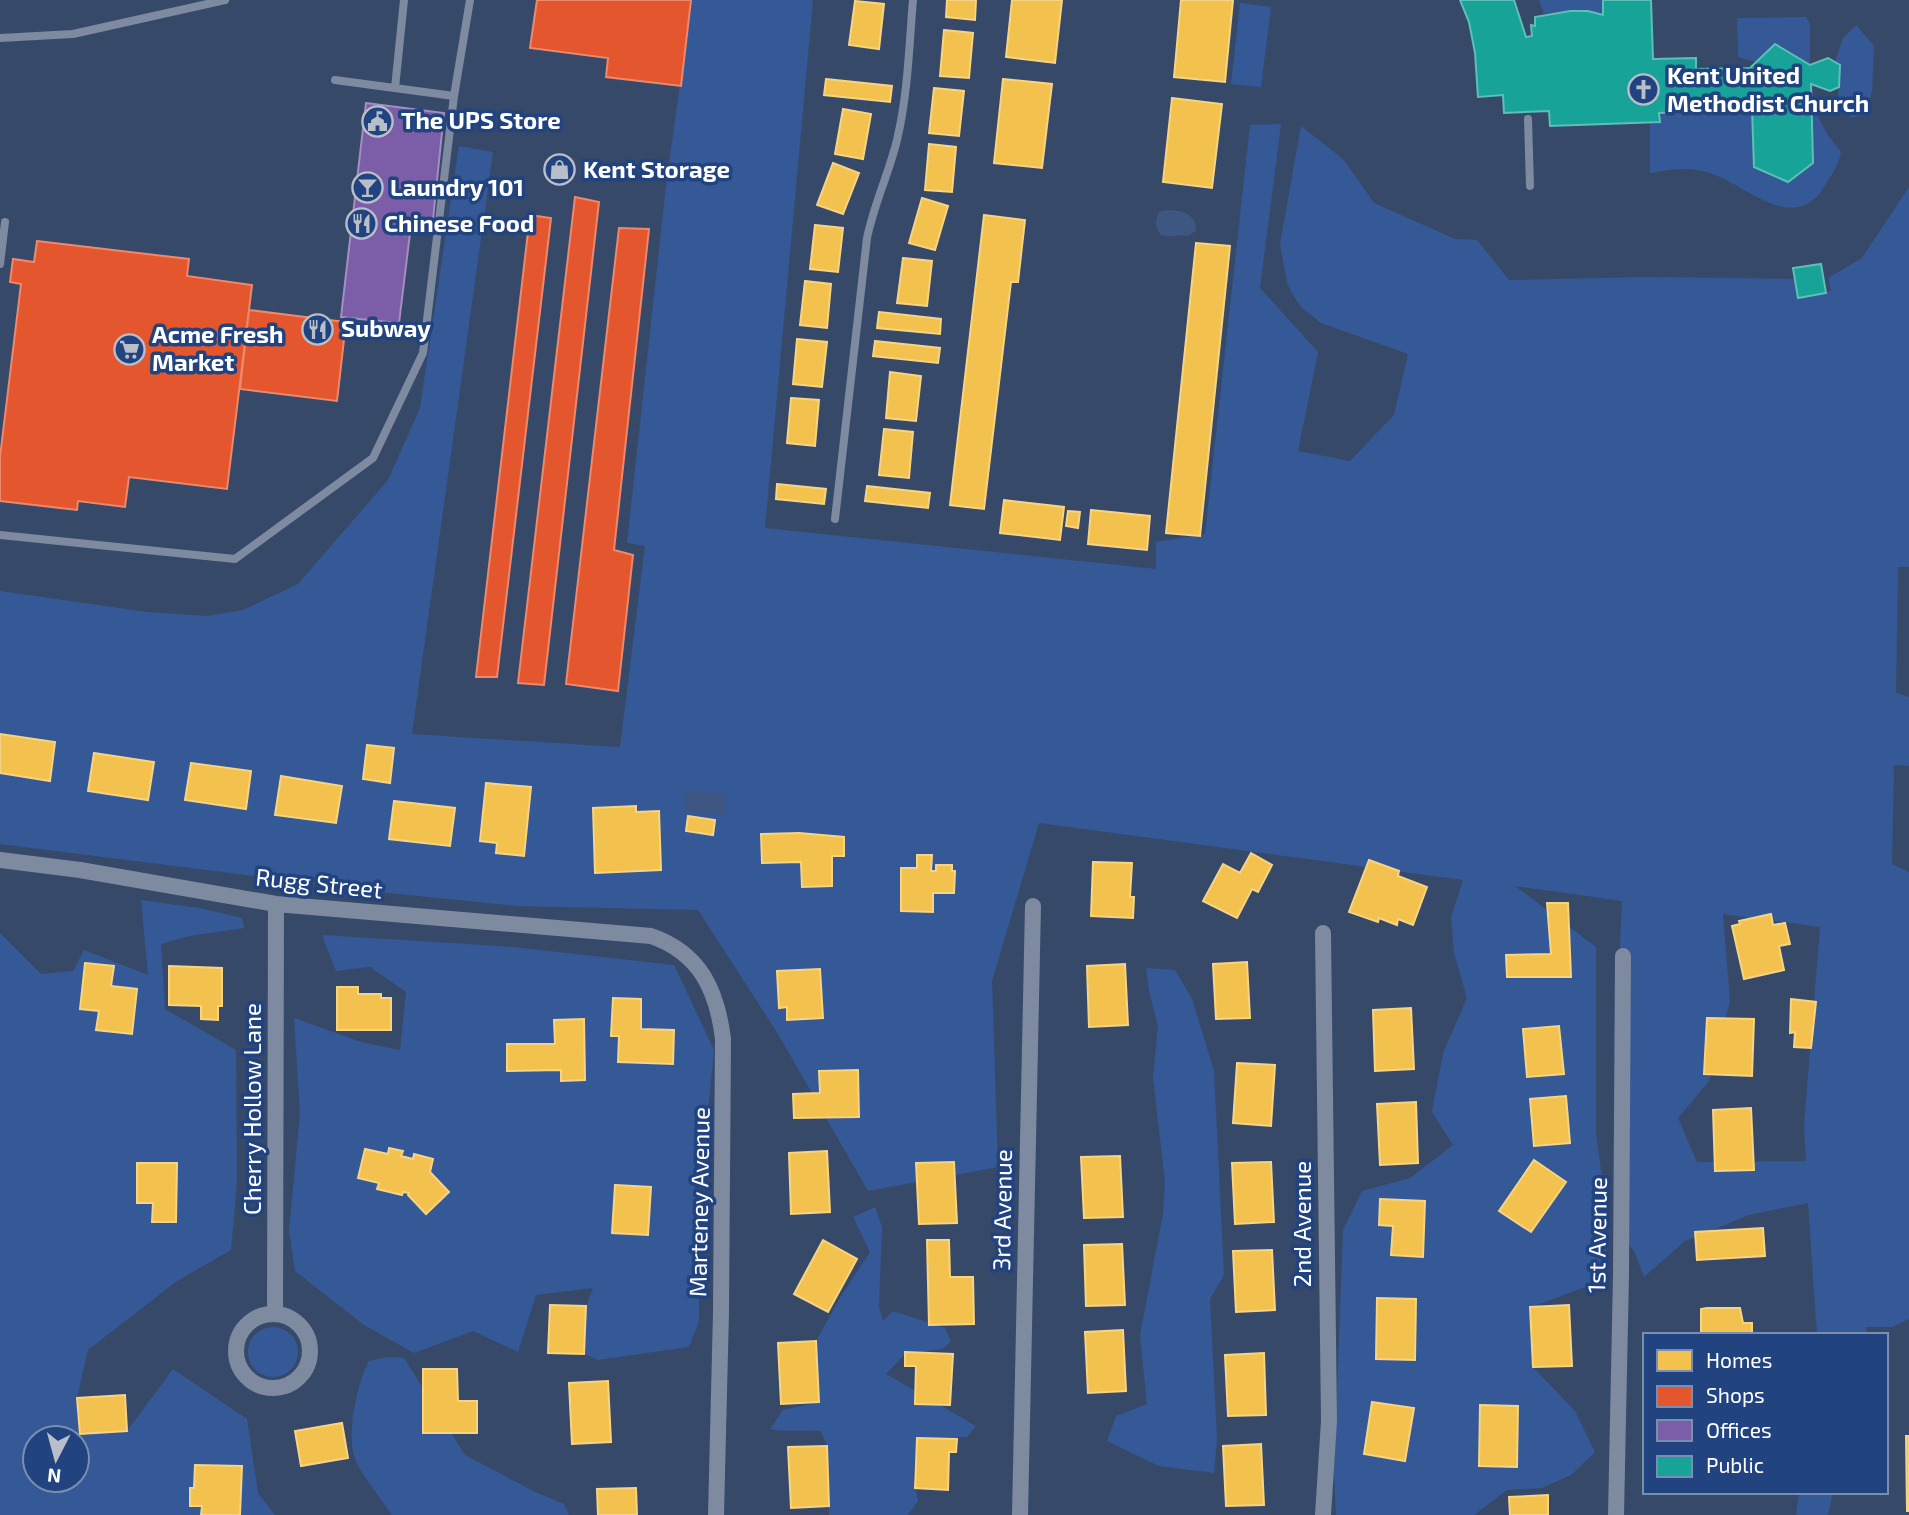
<svg xmlns="http://www.w3.org/2000/svg" width="1909" height="1515" viewBox="0 0 1909 1515" font-family="'Exo 2',sans-serif">
<rect width="100%" height="100%" fill="#374969"/>
<!-- green -->
<path fill="#355996" fill-rule="evenodd" d="M692,0H813L765,528L1156,569V542L1205,534L1250,125L1281,124L1260,288L1318,352L1298,451L1350,461L1394,415L1408,354L1321,323L1301,307L1293,295L1287,283L1280,244L1301,126L1344,160L1374,203L1455,239L1477,240L1509,280L1645,277L1795,279L1799,298L1831,291L1828,278L1862,258L1909,187V567H1898L1896,693L1909,697V766L1894,765L1892,864L1909,872V1319L1892,1327H1866L1867,1335H1817L1808,1203L1749,1215L1685,1241L1644,1277L1635,1253L1621,1233L1623,971L1620,944L1622,901L1515,886L1596,947V1133L1607,1214L1605,1263L1593,1284L1531,1307L1533,1367L1575,1411L1595,1452L1571,1475L1542,1488L1507,1490L1474,1515H1336L1334,1473L1343,1230L1362,1191L1410,1178L1453,1145L1432,1112L1443,1053L1467,998L1454,953L1451,917L1463,880L1039,823L992,981L998,1167L868,1191L778,1034L698,910L517,906L389,893L0,844V591L147,612L207,616L243,610L298,584L388,480L420,408L459,146L493,152L412,734L620,747L645,546L627,543L667,177ZM1723,914L1820,927L1804,1125L1806,1161L1697,1162L1678,1118L1709,1081L1730,1001Z
M1539,0H1603V15C1584,10 1564,10 1544,14Z
M1240,3L1271,7L1261,87L1231,84Z
M1806,17L1810,24V65L1776,44L1756,62L1738,57L1737,18Z
M1856,25L1874,46L1872,91L1866,115L1851,118L1838,95L1840,66L1835,62L1843,38Z
M1811,102L1827,134L1841,152C1838,168 1830,177 1822,190C1790,236 1741,179 1703,171C1684,167 1668,170 1650,173V122L1660,121L1659,113L1752,109L1754,167L1788,182L1813,163Z
M141,900L199,908L242,918L244,928L189,936L161,944L165,1009L236,1050L237,1183L231,1250L177,1281L88,1350L77,1398L80,1434L127,1431L173,1369L247,1419L258,1493L275,1515H0V933L41,974L73,971L84,950L148,975ZM35,1438H77V1480H35Z
M322,935L513,947L674,965L714,1050L708,1111L694,1171L699,1263V1321L689,1347L598,1360L584,1354L586,1306L593,1288L536,1295L518,1352L473,1331L414,1353L364,1325L295,1271L289,1231L300,1114L294,1018L361,1042L400,1050L406,992L370,967L336,971Z
M1146,968L1175,970L1192,999L1214,1071L1224,1275L1210,1299L1217,1439L1214,1473L1159,1466L1107,1441L1116,1416L1147,1404L1140,1336L1163,1213L1165,1182L1153,1077L1158,1026L1149,991Z
M875,1207L882,1227L879,1307L883,1321L893,1311L945,1328L951,1342L942,1349L905,1354L886,1374L976,1426L967,1437L917,1438L913,1476L918,1501L908,1515H829L827,1446L821,1431C804,1429 787,1433 770,1429L783,1410L819,1402L816,1341L841,1296L870,1252L853,1217Z
M248 1352a25 25 0 1 1 50 0a25 25 0 1 1-50 0Z
M386,1357L404,1358L465,1455L535,1492L564,1504L569,1515H392C383,1501 358,1471 354,1456C347,1431 357,1384 369,1361Z
M1799,1492H1833L1828,1515H1796Z"/>
<!-- water -->
<path fill="#3e5782" d="M1169,210C1183,211 1197,214 1196,231L1188,236C1177,234 1169,238 1161,235C1155,228 1155,221 1159,212Z
M685,790L726,794L724,815L684,812Z"/>
<!-- homes -->
<path fill="#f2c14e" stroke="#f6d483" stroke-width="2" d="M947,0H976L975,20L946,17Z
M1012,0H1062L1055,63L1006,57Z
M1181,0H1233L1225,82L1174,77Z
M855,1L884,4L879,49L849,45Z
M944,30L973,33L969,78L940,76Z
M826,79L892,86L890,102L824,95Z
M1003,79L1052,84L1042,168L994,163Z
M934,88L964,91L959,136L929,133Z
M1172,98L1222,104L1212,188L1163,182Z
M843,109L871,114L863,159L835,154Z
M929,144L956,147L952,192L925,190Z
M833,163L859,173L843,214L817,205Z
M922,198L948,206L935,250L909,243Z
M984,215L1025,220L1018,282H1011L984,509L950,505Z
M815,225L843,228L838,272L810,269Z
M1196,243L1230,246L1200,536L1166,533Z
M903,258L932,261L927,306L897,303Z
M805,281L831,284L827,328L800,325Z
M879,312L941,319L940,334L877,328Z
M797,339L827,342L822,387L793,384Z
M875,341L940,348L938,363L873,356Z
M890,372L921,376L916,421L886,418Z
M791,398L819,400L815,446L787,443Z
M884,429L913,432L909,478L879,475Z
M777,484L826,489L824,504L776,499Z
M867,486L930,493L928,508L865,501Z
M1004,500L1064,507L1060,540L1000,533Z
M1091,510L1150,516L1147,550L1088,544Z
M1068,511L1080,512L1078,528L1066,526Z
M0,734L55,742L50,781L0,773Z
M367,745L394,748L390,783L363,779Z
M94,753L154,762L148,800L88,791Z
M191,763L251,771L246,809L185,800Z
M281,776L342,786L336,823L275,815Z
M486,783L531,787L524,856L496,853L497,843L480,841Z
M394,801L455,808L450,846L389,839Z
M636,806V812L659,811L661,870L595,873L593,808Z
M688,816L715,820L713,835L686,831Z
M799,833L844,837V856H832V886L802,887L801,862L762,863L761,834Z
M1251,853L1272,865L1258,892L1252,889L1237,918L1203,901L1223,864L1240,873Z
M917,855H932L931,871H936V865H952V871H955L954,893H933V912L901,911V868H917Z
M1369,860L1399,871L1398,876L1427,887L1413,925L1398,919L1397,925L1379,918L1378,922L1349,912Z
M1093,862L1132,863L1130,897H1134L1133,918L1091,916Z
M1547,903H1568L1571,977H1507L1506,955L1551,954Z
M1771,914L1773,925L1785,923L1790,944L1779,946L1784,970L1744,979L1732,926L1740,924L1739,921Z
M1247,962L1250,1018L1216,1019L1213,964Z
M85,963L114,966L111,986L137,989L132,1034L96,1030L99,1011L80,1009Z
M1125,964L1128,1025L1089,1027L1087,966Z
M169,966L222,968V1006H218V1020L201,1019V1006L169,1005Z
M820,969L823,1018L787,1020V1007L779,1008L777,971Z
M337,987H358V994H381V998H391V1030H337Z
M613,998L641,999V1029L674,1030L673,1064L618,1062L619,1036H611Z
M1791,999L1816,1002L1811,1048L1794,1047L1795,1032L1790,1033Z
M1411,1008L1414,1069L1375,1071L1373,1010Z
M1707,1018L1754,1019L1752,1076L1704,1074Z
M584,1019L585,1080L561,1081V1070L507,1071V1044H555L554,1020Z
M1559,1026L1564,1074L1527,1077L1523,1029Z
M1237,1063L1275,1065L1271,1126L1233,1123Z
M858,1070L859,1117L794,1118L793,1094L820,1093L819,1071Z
M1566,1096L1570,1143L1534,1146L1530,1099Z
M1416,1102L1418,1163L1380,1165L1377,1104Z
M1751,1108L1754,1170L1715,1171L1713,1110Z
M389,1148L403,1151L401,1156L413,1159L414,1154L433,1159L430,1172L449,1192L426,1214L408,1195L409,1193L403,1192L402,1195L377,1189L379,1183L358,1178L365,1149L388,1154Z
M827,1151L830,1212L791,1214L789,1153Z
M1120,1156L1123,1217L1084,1218L1081,1157Z
M1534,1160L1566,1182L1531,1232L1499,1211Z
M954,1162L957,1223L919,1224L916,1163Z
M1271,1162L1274,1222L1235,1224L1232,1163Z
M137,1163H177L176,1222H152L153,1203H137Z
M615,1185L651,1187L648,1235L612,1233Z
M1380,1199L1425,1201L1423,1257L1391,1255L1393,1226L1379,1225Z
M1763,1228L1765,1256L1697,1260L1695,1232Z
M823,1240L857,1259L828,1312L794,1294Z
M927,1240H949L950,1277H973L974,1324L929,1325Z
M1122,1244L1125,1305L1086,1306L1084,1245Z
M1272,1250L1275,1310L1236,1312L1233,1251Z
M1377,1298L1416,1299L1415,1360L1376,1359Z
M550,1305L586,1306L584,1354L548,1353Z
M1569,1305L1572,1366L1533,1367L1530,1307Z
M1707,1308H1740L1743,1323H1752V1335H1701V1309Z
M1123,1330L1126,1391L1088,1393L1085,1332Z
M816,1341L819,1402L781,1404L778,1343Z
M905,1352L953,1354L950,1405L915,1404L916,1366H905Z
M1264,1353L1266,1415L1228,1416L1225,1355Z
M423,1369H457L458,1401H477V1433H423Z
M608,1381L611,1442L572,1444L569,1383Z
M125,1395L127,1431L80,1434L77,1398Z
M1372,1402L1414,1408L1405,1461L1364,1454Z
M1480,1405L1518,1406L1517,1467L1479,1466Z
M342,1423L348,1458L301,1466L295,1431Z
M1906,1436H1909V1511H1907Z
M917,1438L957,1439L956,1452H949L948,1490L915,1488Z
M1261,1444L1264,1505L1226,1506L1223,1446Z
M827,1446L829,1506L791,1508L788,1447Z
M195,1465L242,1466L240,1515H201L202,1506H190V1488H194Z
M636,1488L637,1515H598L597,1489Z
M1548,1495V1515H1510L1509,1497Z"/>
<!-- shops -->
<path fill="#e4572e" stroke="#ec896d" stroke-width="2" d="M537,0H691L681,86L606,77L608,58L530,48Z
M575,197L599,202L544,685L518,683Z
M530,215L551,218L497,677H476Z
M619,228L649,229L614,550L633,555L618,691L566,684Z
M37,241L189,259L187,276L252,285L227,489L129,477L125,507L78,501L77,510L0,501V457L21,284L10,282L13,259L34,262Z
M249,310L346,322L337,401L240,389Z"/>
<!-- offices -->
<path fill="#7b5ea7" stroke="#a38ec1" stroke-width="2" d="M366,103L444,113L433,219L412,217L399,323L341,317Z"/>
<!-- public -->
<path fill="#17a398" stroke="#5dbfb7" stroke-width="2" d="M1460,0H1514L1526,37L1532,36L1531,25L1535,26V17L1570,11H1588L1603,15V0H1651L1653,59L1696,58V69L1750,68L1775,44L1810,65L1828,58L1835,62L1840,65L1839,87L1830,91L1811,84L1813,163L1788,182L1754,167L1752,109L1659,113L1660,122L1550,126L1549,111L1504,113L1503,95L1478,97L1475,53L1469,22Z
M1821,264L1826,293L1798,298L1793,268Z"/>
<g fill="none" stroke-linecap="round" stroke-linejoin="round">
<!-- service -->
<path stroke="#7d8aa0" stroke-width="8" d="M0,38L73,34L225,0
M335,80L454,96
M395,88L404,0
M1528,119L1530,186
M0,264L5,222
M835,519L867,238C874,204 889,173 897,140C908,94 909,46 913,0
M0,535L235,559L373,458L423,353L454,96L470,0"/>
<!-- minor -->
<path stroke="#7d8aa0" stroke-width="16" d="M0,860L80,870L276,904L651,936C700,953 717,990 723,1039L721,1312L716,1515
M275,1313L276,904
M236 1351a37 37 0 1 1 74 0a37 37 0 1 1-74 0Z
M1020,1515L1033,906
M1323,1515L1329,1421L1323,933
M1616,1515L1621,1275L1623,956"/>
</g>
<!-- icons -->
<defs>
<symbol id="church-ring" viewBox="-11 -11 22 22"><circle r="9.5" fill="#21437f" stroke="#b9bfca" stroke-width="1.5"/><path d="M-1.2-6h2.4v3.5h3.3v2.4h-3.3V6h-2.4V-.1h-3.3v-2.4h3.3Z" fill="#b9bfca"/></symbol>
<symbol id="civic-ring" viewBox="-11 -11 22 22"><circle r="9.5" fill="#21437f" stroke="#b9bfca" stroke-width="1.5"/><path d="M-.6-6.5H3V-4.5H.6V-3L4-1V1h2V6H-6V1h2V-1L-.6-3ZM-1.2 2.5V6h2.4V2.5Z" fill="#b9bfca"/></symbol>
<symbol id="shop-ring" viewBox="-11 -11 22 22"><circle r="9.5" fill="#21437f" stroke="#b9bfca" stroke-width="1.5"/><path d="M-5-2.5h2.3a2.7 3.5 0 0 1 5.4 0H5L5.5 6h-11ZM-1.5-2.5h3a1.5 2.3 0 0 0-3 0Z" fill="#b9bfca"/></symbol>
<symbol id="bar-ring" viewBox="-11 -11 22 22"><circle r="9.5" fill="#21437f" stroke="#b9bfca" stroke-width="1.5"/><path d="M-6-5H6L.8 .8V4.5H3.5V6h-7V4.5H-.8V.8Z" fill="#b9bfca"/></symbol>
<symbol id="restaurant-ring" viewBox="-11 -11 22 22"><circle r="9.5" fill="#21437f" stroke="#b9bfca" stroke-width="1.5"/><path d="M-5-6h1v4h1v-4h1v4h1v-4h1v5L-1.5 .5V6h-2V.5L-5-1ZM5-6V6H3V1.5H1.5Q1.5-4 5-6Z" fill="#b9bfca"/></symbol>
<symbol id="supermarket-ring" viewBox="-11 -11 22 22"><circle r="9.5" fill="#21437f" stroke="#b9bfca" stroke-width="1.5"/><path d="M-6-5.5h2.5l.6 2H6L4.5 2H-2.5L-4.4-4H-6ZM-1.5 3.2a1.3 1.3 0 1 0 .1 0ZM3 3.2a1.3 1.3 0 1 0 .1 0Z" fill="#b9bfca"/></symbol>
</defs>
<g fill-rule="evenodd">
<use href="#church-ring" x="1626" y="72" width="35" height="35"/>
<use href="#civic-ring" x="360" y="104" width="35" height="35"/>
<use href="#shop-ring" x="542" y="152" width="35" height="35"/>
<use href="#bar-ring" x="350" y="170" width="35" height="35"/>
<use href="#restaurant-ring" x="344" y="206" width="35" height="35"/>
<use href="#restaurant-ring" x="300" y="312" width="35" height="35"/>
<use href="#supermarket-ring" x="112" y="332" width="35" height="35"/>
</g>
<g text-anchor="middle" stroke-width="7" stroke-linejoin="round" paint-order="stroke">
<!-- poi labels -->
<g font-size="24" font-weight="bold" fill="#fff" stroke="#21437f" text-anchor="start">
<text x="1667" y="84">Kent United<tspan x="1667" dy="28">Methodist Church</tspan></text>
<text x="401" y="129">The UPS Store</text>
<text x="583" y="178">Kent Storage</text>
<text x="390" y="196">Laundry 101</text>
<text x="384" y="232">Chinese Food</text>
<text x="341" y="337">Subway</text>
<text x="152" y="343">Acme Fresh<tspan x="152" dy="28">Market</tspan></text>
</g>
<!-- street labels -->
<g font-size="24" fill="#fff" stroke="#21437f">
<text transform="translate(319 884) rotate(6)" y="8">Rugg Street</text>
<text transform="translate(253 1109) rotate(-90)" y="8">Cherry Hollow Lane</text>
<text transform="translate(700 1202) rotate(-89)" y="8">Marteney Avenue</text>
<text transform="translate(1003 1210) rotate(-89)" y="8">3rd Avenue</text>
<text transform="translate(1303 1224) rotate(-90)" y="8">2nd Avenue</text>
<text transform="translate(1598 1235) rotate(-89)" y="8">1st Avenue</text>
</g>
</g>
<!-- legend -->
<rect x="1643" y="1333" width="245" height="161" fill="#21437f" stroke="#7a8eb2" stroke-width="2"/>
<rect x="1657" y="1350" width="35" height="21" fill="#f2c14e" stroke="#7a8eb2" stroke-width="2"/>
<text x="1706" y="1368" font-size="21" fill="#ffffff">Homes</text>
<rect x="1657" y="1386" width="35" height="21" fill="#e4572e" stroke="#7a8eb2" stroke-width="2"/>
<text x="1706" y="1403" font-size="21" fill="#ffffff">Shops</text>
<rect x="1657" y="1420" width="35" height="21" fill="#7b5ea7" stroke="#7a8eb2" stroke-width="2"/>
<text x="1706" y="1438" font-size="21" fill="#ffffff">Offices</text>
<rect x="1657" y="1456" width="35" height="21" fill="#17a398" stroke="#7a8eb2" stroke-width="2"/>
<text x="1706" y="1473" font-size="21" fill="#ffffff">Public</text>
<!-- north arrow -->
<g transform="translate(56 1459) rotate(186)"><circle r="33" fill="#21437f" stroke="#7a8eb2" stroke-width="2"/>
<path d="M0-5L12 26L0 18L-12 26Z" fill="#b9bfca"/>
<text y="-10" font-size="19" font-weight="bold" text-anchor="middle" fill="#ffffff">N</text>
</g>
</svg>
